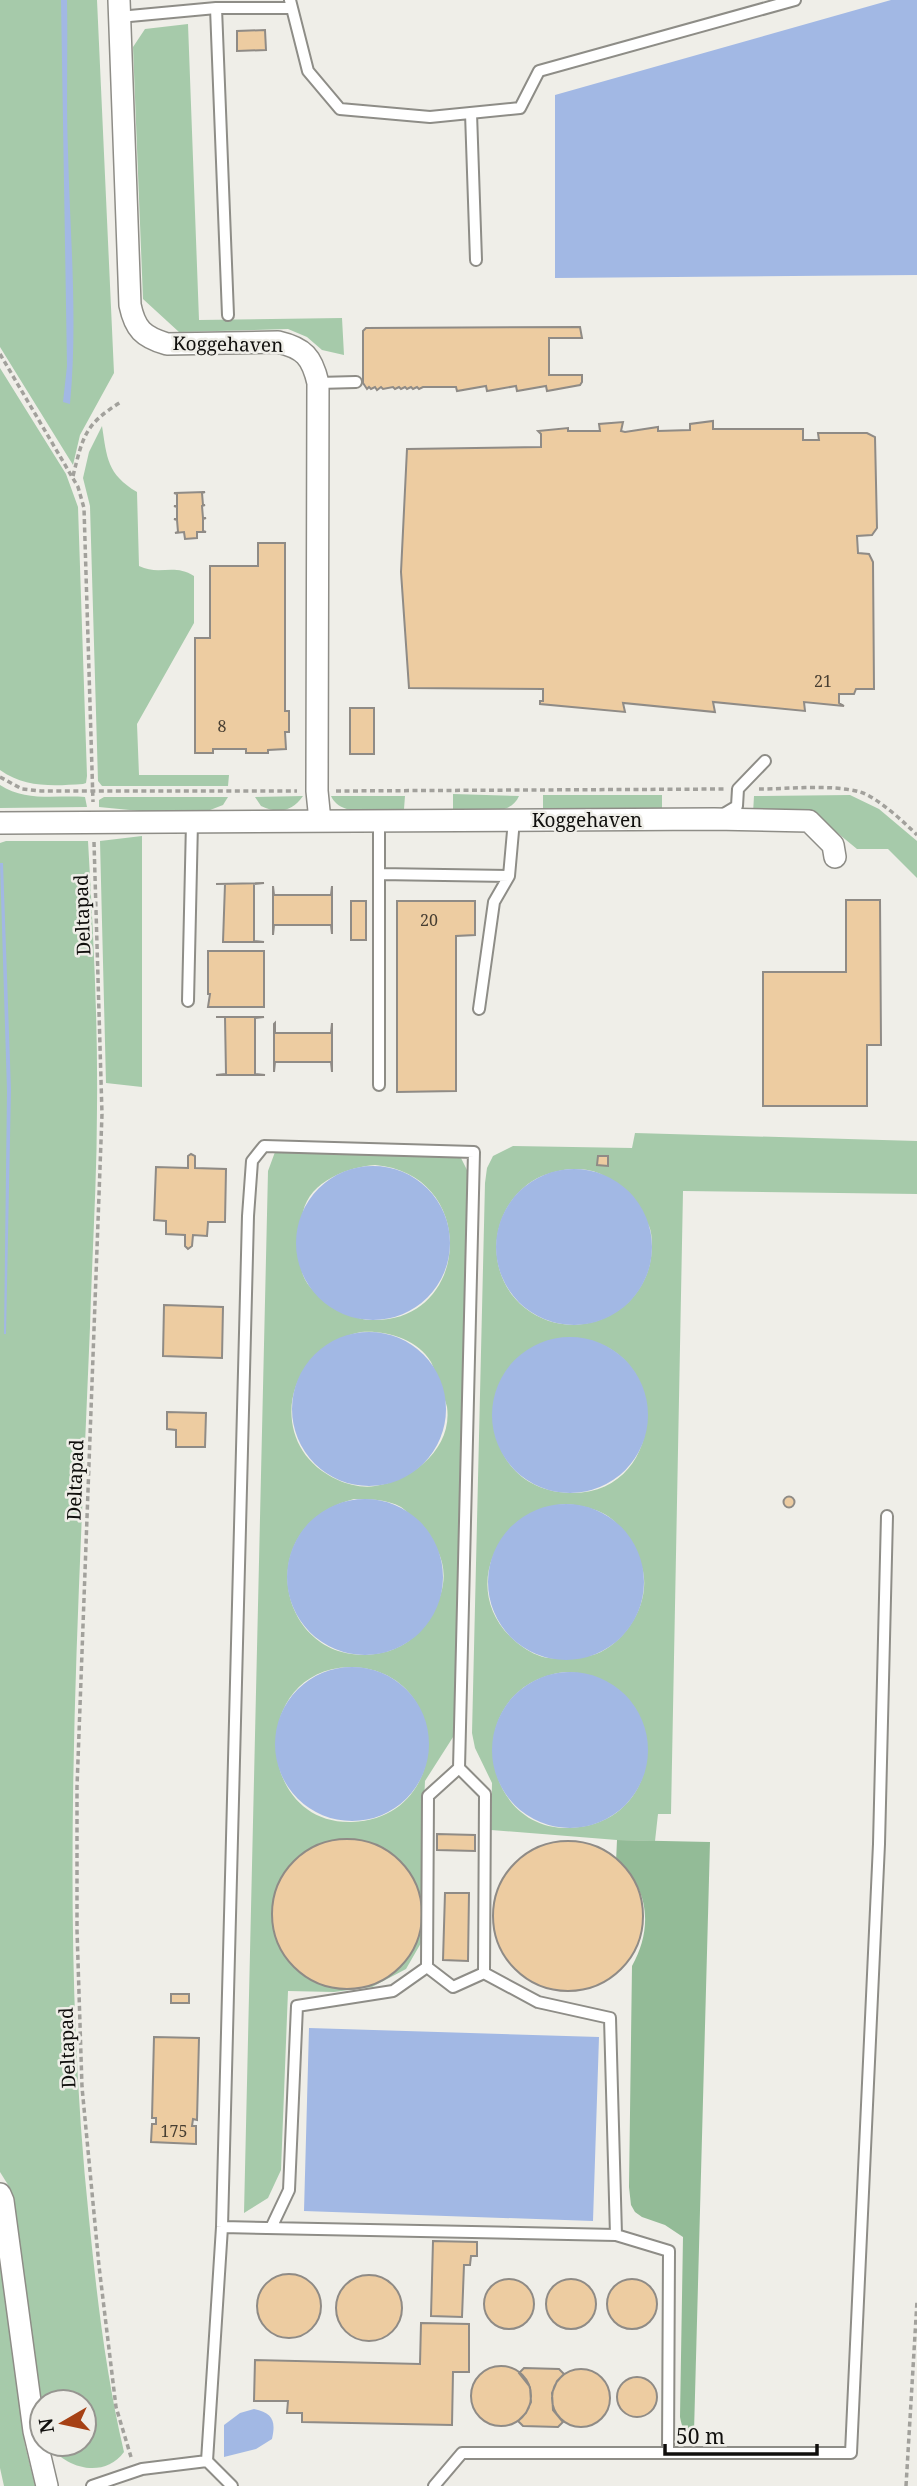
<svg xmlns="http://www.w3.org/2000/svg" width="917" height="2486" viewBox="0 0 917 2486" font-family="'Noto Serif',serif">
<rect width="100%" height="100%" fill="#efeee8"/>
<!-- green -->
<path fill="#a6caaa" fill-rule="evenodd" d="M0,0H97L114,373L80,435L73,465L0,347Z
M188,24L199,320L342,318L344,355L322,350L307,337L288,329L179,332L143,299L133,47L145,29Z
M0,368L66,474L78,507L87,776L86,783L83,784C53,786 25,788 0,770Z
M102,426C107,458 107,474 137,492L139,566C159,576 174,563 194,576V623L137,724L139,775H229L228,786H102L98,781L90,506L83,478L89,452Z
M0,785C26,802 55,795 85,797L87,807L0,808Z
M453,794L519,796C510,818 473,811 453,811Z
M543,795H662V811L543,810Z
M850,795L879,809L917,841V878L888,849H857L812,812L753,813L754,796Z
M303,796C292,812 278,814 261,806L255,797Z
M331,796H405L404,809C384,810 341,819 331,796Z
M104,797H228L223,805L205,812L140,811L99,807V800Z
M142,836V1087L106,1083L100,841Z
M6,841H88C93,929 98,1020 97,1108C97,1181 92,1255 90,1327C78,1625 58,1923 89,2219C97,2298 106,2375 124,2452C104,2479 66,2469 48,2444H84V2402H42V2417L14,2206L10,2188L0,2172V843Z
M635,1133L917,1141V1194L683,1191L671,1814H658L655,1841L617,1840L491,1830L492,1783L475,1748L472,1733L485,1183L487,1168L493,1156L513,1146L632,1148ZM568,1169C597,1168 609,1175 626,1197C633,1206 644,1216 649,1226C653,1235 652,1249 651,1258C642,1317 572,1345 525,1308C485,1276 488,1214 528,1184C540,1175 553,1172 568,1169ZM569,1338C675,1340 670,1497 569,1493C470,1489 468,1347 569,1338ZM564,1504C582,1505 605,1510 617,1524C623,1531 626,1541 630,1548C634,1555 641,1563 643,1571C650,1604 626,1642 596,1654C585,1658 561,1659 549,1658C539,1657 528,1651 520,1645C458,1598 491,1514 564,1504ZM564,1672C676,1675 672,1826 568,1828C478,1829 460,1687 564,1672Z
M293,1150L458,1152L467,1170L469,1193L455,1734L425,1781L421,1873L429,1906L425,1936L406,1969L372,1987L334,1992L288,1991L281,2170L268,2198L244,2213L268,1171L275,1152ZM375,1165C480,1174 471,1324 371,1320C357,1320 349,1313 337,1306C329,1301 317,1295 311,1288C299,1275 300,1260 301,1243C302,1233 301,1222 303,1212C310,1181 348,1167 375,1165ZM361,1332C385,1330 418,1339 431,1362C434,1368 436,1376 438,1382C441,1390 445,1399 447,1407C453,1449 411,1481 375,1486C363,1488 349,1485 338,1480C264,1447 283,1347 361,1332ZM354,1499C370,1499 386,1499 401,1507C407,1511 411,1517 416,1522C446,1551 453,1580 430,1617C418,1637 400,1651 375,1654C279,1667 248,1526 354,1499ZM349,1667C452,1667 455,1818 352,1822C255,1825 248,1671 349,1667Z
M0,2259L25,2445L35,2486H4L0,2468Z"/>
<!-- forest -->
<path fill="#93bb97" d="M617,1840L710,1842L694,2432C683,2432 682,2427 680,2417L683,2237L665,2225L642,2217L635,2212L631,2205L629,2187L632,1966C652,1931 651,1887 616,1862Z"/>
<!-- water -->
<path fill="#a2b8e4" d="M61,0H67C68,50 66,101 68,151C70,235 78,320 70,404L63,402L67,366Z
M891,0H917V275L555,278V95Z
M0,863H3L11,1090L6,1334H4L7,1091Z
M296 1243a77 77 0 1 1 154 0a77 77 0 1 1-154 0Z
M496 1247a78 78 0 1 1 156 0a78 78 0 1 1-156 0Z
M292 1409a77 77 0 1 1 154 0a77 77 0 1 1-154 0Z
M492 1415a78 78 0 1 1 156 0a78 78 0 1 1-156 0Z
M287 1577a78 78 0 1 1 156 0a78 78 0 1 1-156 0Z
M488 1582a78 78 0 1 1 156 0a78 78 0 1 1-156 0Z
M275 1744a77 77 0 1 1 154 0a77 77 0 1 1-154 0Z
M492 1750a78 78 0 1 1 156 0a78 78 0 1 1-156 0Z
M309,2028L599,2037L593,2221L304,2211Z
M254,2409C273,2413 276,2421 272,2439L256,2449L224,2457V2425L240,2413Z"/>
<!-- building -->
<path fill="#edcca1" stroke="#8f8b86" stroke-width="2" d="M265,30L266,50L237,51V31Z
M580,327L582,338H549V375H582V382L580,385L547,391L546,386L517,391L516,386L487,391L486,386L457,391L456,387H423L419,389L417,387L413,389L411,387L407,389L405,387L401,389L399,387L395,389L393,387L383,389L381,387L377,390L375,387L371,389L369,387L367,389L363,383V331L366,328Z
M713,421V429H803V440H819L818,433H867L875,437L877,528L872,535L857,536L858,553L869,554L873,562L874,689H856L854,694H839V703L844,706L804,702L805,711L713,702L715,712L623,703L625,712L540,704V701H543V689L409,688L401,572L407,449L541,447V434L538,431L568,428V431H600L599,424L623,422L621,431L625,432L658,427V431L690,430V424Z
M205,492L202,493L203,505H205L202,506L203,518H206L203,519V531L206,532H197V538L185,539L184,532L175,533L178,532L177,520L174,519H177V507L174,506H177V494L174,493Z
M258,543H285V711H289V732H285L286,749L268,750V753H246V749H213V753H195V638H210V566H258Z
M350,708H374V754H350Z
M264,883L254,884V941L264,942H223L225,884H216Z
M273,886L274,895H331L332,886V934L331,925H274L273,935Z
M846,900H880L881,1045H867V1106H763V972H846Z
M351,901H366V940H351Z
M397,901H475V935L456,936V1091L397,1092Z
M208,951H264V1007H208L210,994H208Z
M216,1017H264L255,1018V1074L265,1075H216L226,1074L225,1017Z
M275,1023V1033H331L332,1023V1072L331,1062H275L274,1072V1024Z
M191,1154L195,1156V1168L226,1169L225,1222H208L207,1236L193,1235L192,1246L188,1249L185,1246V1235L166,1234V1221L154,1220L156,1167L188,1168V1156Z
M598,1156H608V1166L597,1165Z
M164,1305L223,1307L222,1358L163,1356Z
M167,1412L206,1413L205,1447H176V1430L167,1429Z
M783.5 1502a5.5 5.5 0 1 1 11 0a5.5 5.5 0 1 1-11 0Z
M437,1834L475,1835V1851L437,1850Z
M272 1914a75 75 0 1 1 150 0a75 75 0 1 1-150 0Z
M493 1916a75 75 0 1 1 150 0a75 75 0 1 1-150 0Z
M445,1893H469L468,1961L443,1960Z
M171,1994H189V2003H171Z
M154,2037L199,2038L197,2120L193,2119L192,2126H196V2144L151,2142L152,2124H156V2118H152Z
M433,2241L477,2242V2256H471L470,2265H464L462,2317L431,2316Z
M257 2306a32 32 0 1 1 64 0a32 32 0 1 1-64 0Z
M336 2308a33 33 0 1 1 66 0a33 33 0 1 1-66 0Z
M546 2304a25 25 0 1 1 50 0a25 25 0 1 1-50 0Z
M607 2304a25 25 0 1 1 50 0a25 25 0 1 1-50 0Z
M484 2304a25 25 0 1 1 50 0a25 25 0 1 1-50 0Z
M421,2323L469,2324V2372H453L452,2425L302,2422V2413H287L288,2401H254L255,2360L420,2364Z
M471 2396a30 30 0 1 1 60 0a30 30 0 1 1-60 0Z
M524,2368L559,2369L564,2374L557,2381L552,2393L553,2410L563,2422L558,2427L523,2426L518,2421L526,2413L531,2402L530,2387L519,2373Z
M552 2398a29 29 0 1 1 58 0a29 29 0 1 1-58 0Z
M617 2397a20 20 0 1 1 40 0a20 20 0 1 1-40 0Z"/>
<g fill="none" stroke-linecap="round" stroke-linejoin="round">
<defs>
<path id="lane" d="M290,0L308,71L340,109L430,117L520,108L539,71L795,0
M216,8H290
M119,17L216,8L228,315
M471,113L476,260
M318,383L356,382
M722,815L737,806L738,789L765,761
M379,874L509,876
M188,1001L192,822
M479,1009L494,902L509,876L514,820
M379,1085V821
M484,1973L538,2002L610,2018L616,2235
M222,2227L616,2235L669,2251L668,2452
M271,2228L289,2190L297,2006L393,1991L427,1967
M92,2486L142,2469L207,2461
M232,2486L207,2461L222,2227L248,1216L252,1161L264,1146L474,1152L459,1768L428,1796L427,1967L453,1987L484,1973L485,1794L459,1768
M434,2486L462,2453H851L879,1844L887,1516"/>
<path id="street" d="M119,0L130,305C135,329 143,337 167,344L278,342C304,348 312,357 318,383L317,791L320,821
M0,823L714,819L809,821L833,845L835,857
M0,2194L3,2201L34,2431L47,2486"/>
</defs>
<!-- lane casing -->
<use href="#lane" stroke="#8e8d87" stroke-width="14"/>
<!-- street casing -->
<use href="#street" stroke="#8e8d87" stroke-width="24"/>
<!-- path -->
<path stroke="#a2a19c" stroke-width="3.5" stroke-dasharray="5 3.5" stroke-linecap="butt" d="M0,354L78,487L84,508L93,802
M73,476C83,436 85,424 121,402
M0,777L22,789L41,791H297
M759,789C790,789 831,784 860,792C877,797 904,822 917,835
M336,791L724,789
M94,842L102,1114L77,1787V1930L82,2087L99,2266L116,2407L131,2457
M906,2486L917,2301"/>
<!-- lane -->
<use href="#lane" stroke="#fff" stroke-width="10"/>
<!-- street -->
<use href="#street" stroke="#fff" stroke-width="21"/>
</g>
<g text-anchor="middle" stroke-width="5" stroke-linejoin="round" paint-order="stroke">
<!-- number labels -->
<g font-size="16" fill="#473e32">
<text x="823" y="687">21</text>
<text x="222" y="732">8</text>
<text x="429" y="926">20</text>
<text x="174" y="2137">175</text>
</g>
<!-- street labels -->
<g font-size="19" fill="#100f0d" stroke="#efeee8">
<text transform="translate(228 344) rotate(1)" y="7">Koggehaven</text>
<text x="587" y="827">Koggehaven</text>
<text transform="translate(82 915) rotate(-92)" y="7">Deltapad</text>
<text transform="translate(75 1480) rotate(-88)" y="7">Deltapad</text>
<text transform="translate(67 2048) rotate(-92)" y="7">Deltapad</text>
</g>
</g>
<!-- north arrow -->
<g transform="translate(63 2423) rotate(261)"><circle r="33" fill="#efeee8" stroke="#969590" stroke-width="2"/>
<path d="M0-5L12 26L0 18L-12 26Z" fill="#a64115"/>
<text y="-10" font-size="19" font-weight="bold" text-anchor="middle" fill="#100f0d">N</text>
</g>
<!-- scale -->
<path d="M665 2444v10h152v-10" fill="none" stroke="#100f0d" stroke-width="3.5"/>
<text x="676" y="2444" font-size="21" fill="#100f0d" stroke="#efeee8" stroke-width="5" paint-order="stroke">50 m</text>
</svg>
